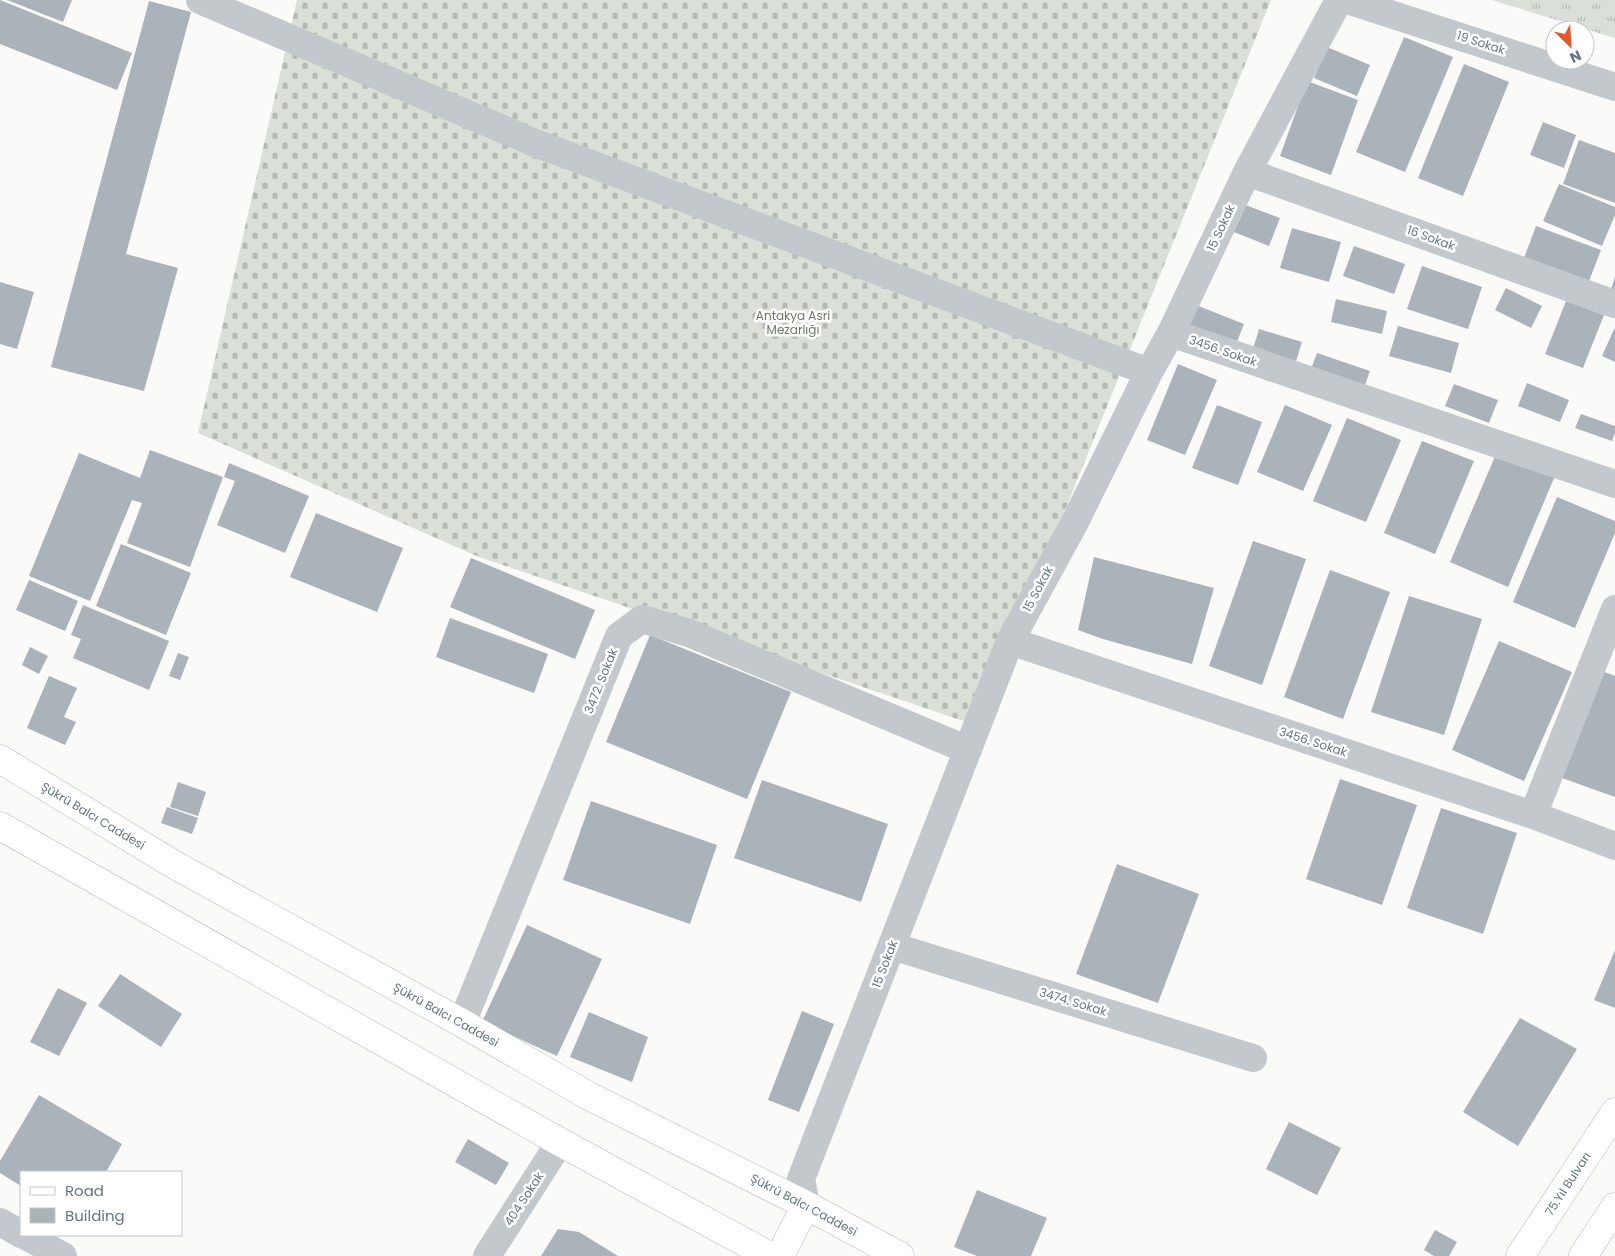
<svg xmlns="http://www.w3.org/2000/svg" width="1615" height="1256" viewBox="0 0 1615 1256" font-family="Poppins,sans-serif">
<defs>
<pattern id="cemetery-stones" width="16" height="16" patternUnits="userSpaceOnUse" patternTransform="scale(1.25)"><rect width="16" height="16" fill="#dadfd7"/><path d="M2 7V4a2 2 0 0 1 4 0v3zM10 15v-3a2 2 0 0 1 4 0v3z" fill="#b4b9b4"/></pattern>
<pattern id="park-tufts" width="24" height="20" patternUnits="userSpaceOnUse" patternTransform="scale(1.25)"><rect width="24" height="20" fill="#dadfd7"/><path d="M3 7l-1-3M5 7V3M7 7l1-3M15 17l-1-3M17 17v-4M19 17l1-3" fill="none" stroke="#b4b9b4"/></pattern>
</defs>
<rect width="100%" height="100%" fill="#fafaf8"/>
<!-- cemetery -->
<path fill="url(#cemetery-stones)" d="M297,0H1271L978,726L479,557L198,433Z"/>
<!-- park -->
<path fill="url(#park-tufts)" d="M1492,0H1615V38Z"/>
<!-- building -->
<path fill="#aab3b9" d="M0,0L132,53L117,90L0,44Z
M7,0H72L63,22Z
M149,1L191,12L126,254L178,268L144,391L51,367Z
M1404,37L1453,57L1405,172L1356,152Z
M1327,47L1370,65L1357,96L1314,78Z
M1464,64L1509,82L1463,196L1418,178Z
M1307,81L1358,100L1331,175L1280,156Z
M1543,122L1576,135L1564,168L1530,155Z
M1579,140L1615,153V203L1563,184Z
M1559,184L1615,207V215L1602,246L1543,221Z
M1240,203L1280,218L1269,246L1229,230Z
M1536,226L1601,250L1589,281L1524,258Z
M1292,228L1341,242L1329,282L1280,268Z
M1354,246L1405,264L1394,294L1343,276Z
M1422,266L1482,287L1468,329L1407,309Z
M1615,277V290L1611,289Z
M0,282L34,292L17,349L0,344Z
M1506,288L1542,306L1531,328L1495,310Z
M1336,299L1387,311L1382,334L1331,322Z
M1566,301L1604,315L1583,368L1545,354Z
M1191,303L1244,324L1234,349L1181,328Z
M1398,326L1459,343L1451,373L1389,356Z
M1615,327V362L1602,356Z
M1259,329L1302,342L1294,368L1251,356Z
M1317,353L1370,371L1364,388L1311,369Z
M1178,364L1217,380L1185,455L1147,440Z
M1527,383L1569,400L1560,422L1518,406Z
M1454,384L1498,400L1489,423L1445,406Z
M1217,405L1262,422L1238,485L1192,468Z
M1285,405L1332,425L1303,491L1257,472Z
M1581,414L1615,426V433L1612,441L1575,428Z
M1347,418L1401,440L1366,522L1313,501Z
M1422,441L1474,461L1435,554L1384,533Z
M1499,447L1557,471L1508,587L1450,562Z
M150,450L223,477L190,567L127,543L142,503L132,500L90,601L29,576L79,453L140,478Z
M229,463L309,496L285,553L217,525L235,481L224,477Z
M1557,497L1615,521V533L1575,628L1513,602Z
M316,513L403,548L377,612L290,577Z
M1253,541L1306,559L1262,685L1209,666Z
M121,544L191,573L166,635L96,606Z
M1094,557L1214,588L1192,664L1103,639L1078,630Z
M471,558L595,610L575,659L450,607Z
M1330,570L1390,592L1343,719L1284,697Z
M29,580L78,601L65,631L16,610Z
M1409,596L1482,619L1444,735L1371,712Z
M83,605L169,641L149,690L73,658L81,639L71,635Z
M450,618L548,654L534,693L436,657Z
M650,635L791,692L747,799L606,742Z
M1499,641L1572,672L1524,781L1452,750Z
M30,647L48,656L39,674L22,665Z
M178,653L189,657L180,680L169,676Z
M1602,671L1615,676V797L1562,778Z
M49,676L77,688L64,717L76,722L65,745L27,728Z
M1340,779L1417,805L1382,905L1306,879Z
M762,780L888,824L861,902L734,858Z
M178,782L206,792L198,816L170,807Z
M591,801L717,845L690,924L563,880Z
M167,807L198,818L192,834L161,823Z
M1441,808L1517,833L1483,934L1407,908Z
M1117,864L1199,894L1158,1003L1076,974Z
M527,925L602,959L557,1056L482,1022Z
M1615,950V1008L1594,1000Z
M120,974L182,1014L161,1047L98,1006Z
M58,988L87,1003L59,1056L30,1042Z
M802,1011L834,1024L799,1112L768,1100Z
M589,1012L648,1037L632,1082L570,1057Z
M1520,1018L1577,1049L1518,1146L1463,1112Z
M39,1095L122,1144L106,1172H21V1186L0,1173V1161Z
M1289,1122L1341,1148L1317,1195L1266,1169Z
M468,1139L509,1163L496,1185L455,1162Z
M977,1190L1047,1218L1031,1256H977L954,1247Z
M558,1229L579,1232L618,1256H541Z
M1435,1230L1457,1242L1449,1256H1434L1424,1250Z"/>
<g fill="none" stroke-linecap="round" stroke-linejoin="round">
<defs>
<path id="secondary" d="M0,759L173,864L462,1023L587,1095L806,1205L900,1256
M0,826L560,1142L770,1256
M780,1256L806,1205
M1520,1256L1615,1112
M1583,1256L1615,1207"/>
</defs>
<!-- secondary casing -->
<use href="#secondary" stroke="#b3babf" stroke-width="29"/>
<!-- street -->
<path stroke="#c3c8cc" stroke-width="28" d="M200,0L535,143L1149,372
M1347,0L1615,87
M1247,172L1615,304
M1171,333L1615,484
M1010,641L1533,815L1615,846
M1533,815L1615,609
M892,946L1253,1058
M462,1023L619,636L642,619L689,633L968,750
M806,1205L801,1179L1010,641L1075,522L1149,372L1171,333L1247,172L1339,0
M0,1222L21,1234
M24,1235L63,1256
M487,1256L560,1142"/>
<!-- secondary -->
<use href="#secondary" stroke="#fff" stroke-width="28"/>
</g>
<g text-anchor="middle" stroke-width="5" stroke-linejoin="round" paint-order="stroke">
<!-- street labels -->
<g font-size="12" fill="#657683" stroke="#fff">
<text transform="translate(1481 43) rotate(18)" y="4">19 Sokak</text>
<text transform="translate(1221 228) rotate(-65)" y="4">15 Sokak</text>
<text transform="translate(1431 238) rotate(20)" y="4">16 Sokak</text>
<text transform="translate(1223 351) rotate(19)" y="4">3456. Sokak</text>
<text transform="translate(1038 589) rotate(-62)" y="4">15 Sokak</text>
<text transform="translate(601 681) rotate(-68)" y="4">3472. Sokak</text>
<text transform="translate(1313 742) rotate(18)" y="4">3456. Sokak</text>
<text transform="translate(93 816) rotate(31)" y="4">Şükrü Balcı Caddesi</text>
<text transform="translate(885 964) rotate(-69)" y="4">15 Sokak</text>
<text transform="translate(1073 1002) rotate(17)" y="4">3474. Sokak</text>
<text transform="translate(446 1015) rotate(29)" y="4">Şükrü Balcı Caddesi</text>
<text transform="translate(1568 1184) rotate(-57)" y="4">75.Yıl Bulvarı</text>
<text transform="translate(524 1199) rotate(-57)" y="4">404 Sokak</text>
<text transform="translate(804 1205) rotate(28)" y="4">Şükrü Balcı Caddesi</text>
</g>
<!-- park labels -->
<g font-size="12" fill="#687a64" stroke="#fff">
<text x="793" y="320">Antakya Asri<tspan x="793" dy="14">Mezarlığı</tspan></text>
</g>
</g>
<!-- legend -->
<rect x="20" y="1171" width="162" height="65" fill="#ffffff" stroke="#c1c8cd"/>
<rect x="30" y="1187" width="25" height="8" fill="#ffffff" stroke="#c1c8cd"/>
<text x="65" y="1196" font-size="15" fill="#657683">Road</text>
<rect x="30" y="1208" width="25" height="15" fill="#aab3b9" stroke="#c1c8cd"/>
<text x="65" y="1221" font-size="15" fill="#657683">Building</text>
<!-- north arrow -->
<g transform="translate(1570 45) rotate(155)"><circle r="24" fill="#ffffff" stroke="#c1c8cd"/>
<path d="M0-4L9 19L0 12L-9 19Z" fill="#e4572e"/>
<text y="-8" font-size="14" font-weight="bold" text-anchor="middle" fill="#657683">N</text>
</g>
</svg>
